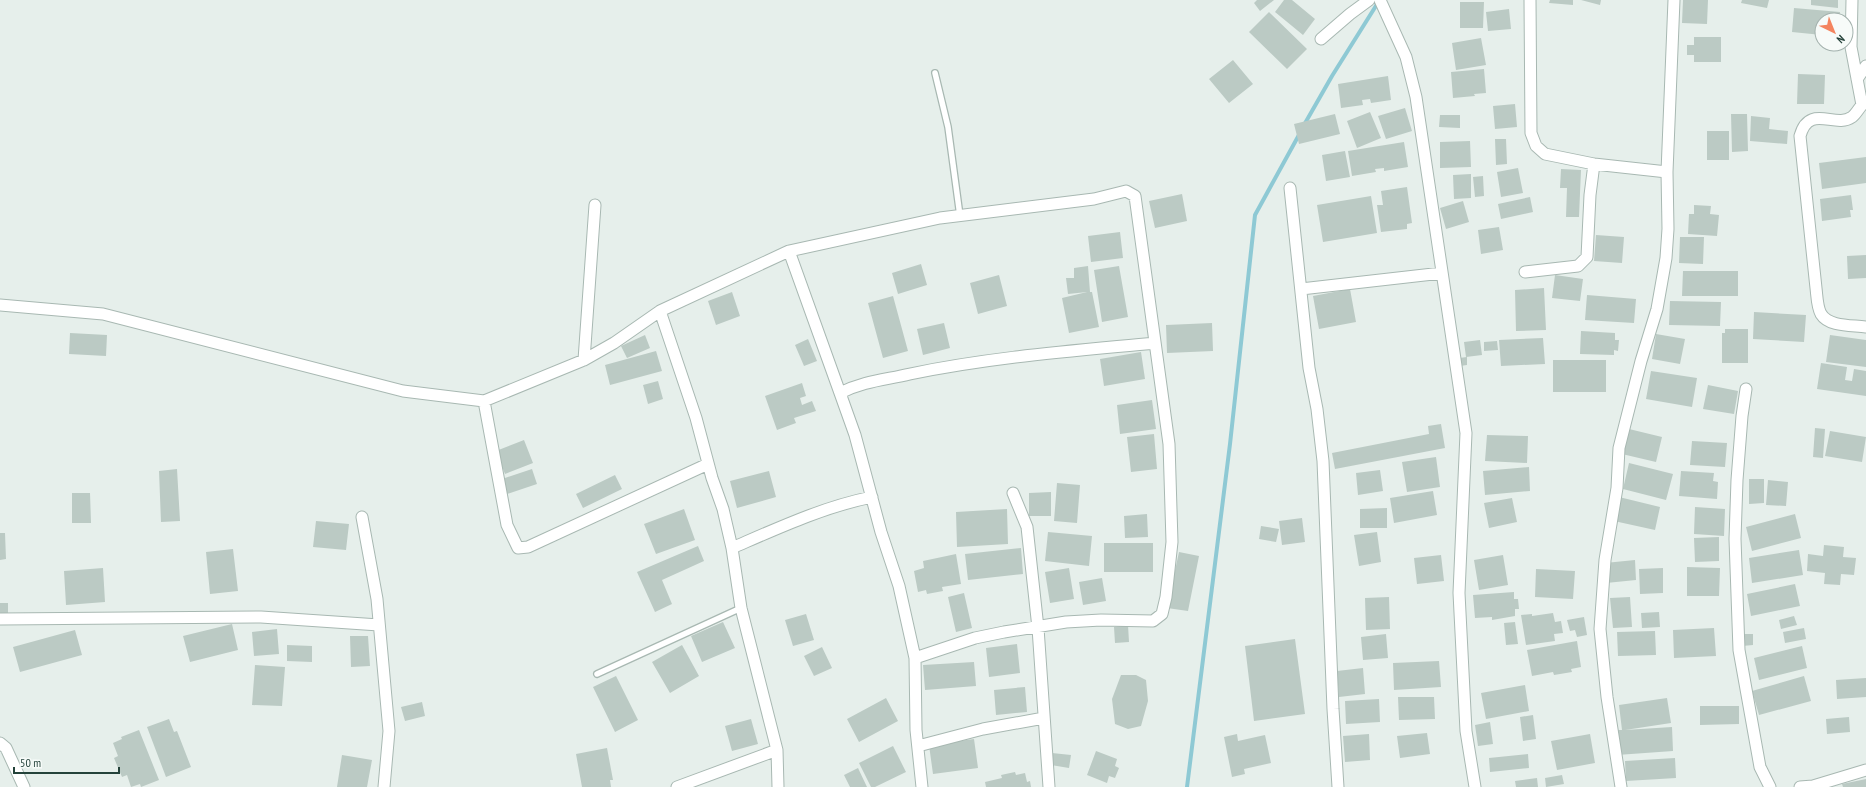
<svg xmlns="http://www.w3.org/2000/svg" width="1866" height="787" viewBox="0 0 1866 787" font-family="'PT Sans Narrow',sans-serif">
<rect width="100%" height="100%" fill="#e6efeb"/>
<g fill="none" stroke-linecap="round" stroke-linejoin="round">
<!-- stream -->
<path stroke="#8ec9d4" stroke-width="4" d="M1304,125L1332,76L1379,1
M1187,787L1230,444L1255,215L1300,133"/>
</g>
<!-- building -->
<path fill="#bbcac4" d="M1257,0H1274L1260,11L1254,3Z
M1284,0H1292L1315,19L1303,35L1275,12Z
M1550,0H1573V5L1549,3Z
M1581,0H1601L1600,5Z
M1683,0H1708L1707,24L1682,23Z
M1742,0H1769L1767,8L1741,3Z
M1811,0H1838V8L1811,5Z
M1460,2H1484L1483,28H1460Z
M1794,8L1840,12L1839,20H1822V35L1792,32Z
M1509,9L1511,29L1488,31L1486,12Z
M1269,12L1307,49L1287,69L1249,32Z
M1694,37H1721V62H1694V55H1687V45H1694Z
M1481,38L1486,65L1456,70L1452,43Z
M1233,60L1253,84L1229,103L1209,79Z
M1484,69L1486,93L1474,94L1475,96L1453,98L1451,72Z
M1798,74L1825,75L1824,104H1797Z
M1388,76L1391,100L1371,103L1370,99L1362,100L1363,105L1341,108L1338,84Z
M1515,104L1517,127L1495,129L1493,106Z
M1405,108L1412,131L1386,139L1378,116Z
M1370,112L1381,138L1357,148L1347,121Z
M1335,114L1340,134L1299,144L1294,124Z
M1731,114H1747L1748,151L1732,152Z
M1440,115H1460V128L1439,127Z
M1751,116L1770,118L1769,129L1788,131L1787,144L1750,141Z
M1707,131H1729V160H1707Z
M1495,139H1506L1507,164L1496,165Z
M1470,141L1471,167L1440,168V142Z
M1404,142L1408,167L1384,171V168L1375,169L1376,172L1352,176L1348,151Z
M1345,151L1350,177L1326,181L1322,155Z
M1866,157V183L1822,189L1819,163Z
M1518,168L1523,193L1501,197L1497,172Z
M1561,169L1581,170L1579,217H1566L1567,188H1560Z
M1471,174V198L1454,199L1453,175Z
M1483,176L1484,196L1475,197L1473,177Z
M1407,187L1412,223L1407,224V229L1381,232L1377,205H1383L1381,191Z
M1182,194L1187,221L1155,228L1149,201Z
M1851,195L1853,210H1850L1851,217L1822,221L1820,199Z
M1371,196L1377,233L1323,242L1317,205Z
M1530,197L1533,212L1501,219L1498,204Z
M1463,201L1469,222L1446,229L1440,208Z
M1694,205L1711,206L1710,214L1719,215L1717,236L1688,234L1689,214H1694Z
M1499,227L1503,250L1481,254L1478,230Z
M1120,232L1123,258L1091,262L1088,236Z
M1596,235L1624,237L1622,263L1594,261Z
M1680,237H1704L1703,264L1679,263Z
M1866,255V278L1848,279L1847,256Z
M921,264L927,285L898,294L892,273Z
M1088,266L1090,292H1092L1099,327L1069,333L1062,298L1087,292L1068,294L1066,278H1074V268Z
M1119,266L1128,317L1102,322L1094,270Z
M1683,271H1738V296H1682Z
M999,275L1007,306L978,314L970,283Z
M1555,275L1583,279L1580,301L1552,298Z
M1544,288L1546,330L1516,331L1515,290Z
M1350,289L1356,322L1319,329L1313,296Z
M732,292L740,316L716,325L708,301Z
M1587,295L1636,299L1634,323L1585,320Z
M893,296L908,351L883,358L868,303Z
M1670,301L1721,302L1720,326L1669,325Z
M1754,312L1806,315L1804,342L1753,339Z
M944,323L950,348L923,355L917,329Z
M1212,323L1213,351L1167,353L1166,325Z
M1725,329H1748V363H1722V333H1725Z
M1581,331L1615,333V340H1619L1618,351L1614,350V355L1580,354Z
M70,333L107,335L106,356L69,354Z
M1656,334L1685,339L1680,364L1652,359Z
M645,335L650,348L627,358L621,346Z
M1830,335L1866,340V367L1826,362Z
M1543,338L1545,364L1501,366L1499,340Z
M808,339L817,361L804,366L795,345Z
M1480,340L1482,355L1466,357L1464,342Z
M1497,341L1498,350L1484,351V342Z
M656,351L662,371L610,385L605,365Z
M1141,352L1145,379L1104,386L1100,359Z
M1467,357V365L1460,366L1459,358Z
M1553,360H1606V392H1553Z
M1821,363L1847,367L1845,380L1852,381L1854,369L1866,371V396L1817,389Z
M1651,371L1697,378L1692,407L1646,399Z
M658,381L663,399L648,404L643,385Z
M802,383L806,396L800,398L802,405L812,401L816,411L794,418L796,423L777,430L765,396Z
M1708,385L1738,391L1734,414L1703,409Z
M1152,400L1156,429L1120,434L1117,405Z
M1441,424L1445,448L1335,469L1332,453L1429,434L1428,426Z
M1815,428L1825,429L1823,458L1813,457Z
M1629,429L1662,437L1656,462L1622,454Z
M1830,431L1866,437L1862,462L1825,456Z
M1154,434L1157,469L1131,472L1127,437Z
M1487,435L1528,436L1527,463L1485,461Z
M524,440L533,463L505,474L496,451Z
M1692,441L1727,443L1725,467L1690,465Z
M1436,457L1440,487L1407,492L1402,462Z
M1629,463L1673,474L1666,500L1623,489Z
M1529,467L1530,491L1485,495L1483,471Z
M177,469L180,521L161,522L159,471Z
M532,469L537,484L507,494L502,479Z
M1380,470L1383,491L1358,495L1356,473Z
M769,471L776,497L737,508L730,481Z
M1681,471L1714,473L1713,481L1718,482L1717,499L1679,496Z
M615,475L622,489L583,508L576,494Z
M1749,479H1764V503L1749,504Z
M1768,480L1788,482L1786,506L1766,505Z
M1057,483L1080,485L1077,523L1054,521Z
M1433,491L1437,515L1394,523L1390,498Z
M1051,492V516H1029V493Z
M72,493H90L91,523H72Z
M1619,497L1660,507L1655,530L1614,521Z
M1512,498L1517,522L1489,528L1484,503Z
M1695,507L1725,509L1724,536L1694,534Z
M1387,508V528H1360V509Z
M684,509L695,540L656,554L644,524Z
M1007,509L1008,544L957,547L956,512Z
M1147,514L1148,537L1125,538L1124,516Z
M1795,514L1801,538L1752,551L1746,527Z
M1302,518L1305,542L1282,545L1279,521Z
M316,521L349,524L346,550L313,547Z
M1261,526L1279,529L1276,542L1259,539Z
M1048,532L1092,536L1089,566L1045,561Z
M1377,532L1381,562L1359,566L1354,535Z
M0,533H5L6,559L0,560Z
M1719,537V561L1695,562L1694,538Z
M1104,543H1153V572H1104Z
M1824,545L1844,547L1843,557L1856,558L1854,575L1841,574L1840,585L1824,584L1825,573L1807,571L1808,554L1823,556Z
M698,546L704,561L662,580L672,604L655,612L637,572Z
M1021,548L1023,574L968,580L965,554Z
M233,549L238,591L210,594L206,552Z
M1799,550L1803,575L1752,583L1749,558Z
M1179,552L1199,556L1188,611L1167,608Z
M956,554L961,584L942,587L943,591L927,594L926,590L918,592L914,571L924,568L923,561Z
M1441,555L1444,581L1417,584L1414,558Z
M1503,555L1508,585L1479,590L1474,560Z
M1635,560L1636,580L1606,583L1605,563Z
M1687,567L1720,568L1719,596H1687Z
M103,568L105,602L66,605L64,571Z
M1069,568L1074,599L1050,603L1045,572Z
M1663,568V593L1640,594L1639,569Z
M1536,569L1575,571L1573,599L1535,597Z
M1102,578L1106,601L1083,605L1079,582Z
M1795,584L1800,606L1751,616L1747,594Z
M1514,592V599H1518L1519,609H1515V616L1492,620V617L1475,618L1473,595Z
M964,593L972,628L956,632L948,597Z
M1389,597L1390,629L1366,630L1365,598Z
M1630,597L1632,627L1613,628L1610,598Z
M0,603H8V616H0Z
M1659,612L1660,627L1642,628L1641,613Z
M1553,613L1555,622L1561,621L1563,633L1554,634L1555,641L1526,645L1521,615L1532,614V616Z
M806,614L814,640L793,646L785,620Z
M1794,616L1797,625L1781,629L1779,620Z
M1584,617L1587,635L1577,637L1575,630L1570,631L1567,620Z
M723,622L735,648L702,662L691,636Z
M1515,622L1518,644L1506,645L1504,623Z
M232,624L238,650L190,662L183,636Z
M1128,625L1129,642L1115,643L1114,627Z
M1714,628L1716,656L1674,658L1673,630Z
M1804,628L1806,639L1785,643L1783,632Z
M277,629L279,654L254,656L252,632Z
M75,630L82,655L20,672L13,647Z
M1655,631L1656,655L1618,656L1617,632Z
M1386,634L1388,658L1363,660L1361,637Z
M1741,634H1753V645L1742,646Z
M350,636H368L370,666L351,667Z
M1295,639L1305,714L1254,721L1245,646Z
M1577,641L1581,667L1571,669L1572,672L1554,675L1553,672L1532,676L1527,650Z
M1017,644L1020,673L989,677L986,648Z
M287,645L312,646V662L287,661Z
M682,645L699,676L670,693L652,662Z
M1802,646L1807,668L1759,680L1754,658Z
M822,647L832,668L814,676L804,656Z
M1439,661L1441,687L1394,690L1393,663Z
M974,662L976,686L925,690L923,665Z
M255,665L285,667L282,706L252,705Z
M1363,668L1365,694L1339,697L1337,671Z
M1121,675H1136L1146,680L1148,701L1141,726L1128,729L1115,724L1112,699Z
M616,676L638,720L615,732L593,687Z
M1804,676L1811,701L1759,715L1752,691Z
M1866,678V697L1837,699L1836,680Z
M1525,685L1529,711L1486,719L1481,693Z
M1025,687L1027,712L996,715L994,690Z
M1398,697H1434L1435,719L1399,720Z
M886,698L898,721L859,742L847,719Z
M1667,698L1671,723L1625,730L1672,727L1673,751L1617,755L1616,730H1622L1619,705Z
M1379,699L1380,722L1346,724L1345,701Z
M422,702L425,716L405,721L401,707Z
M1700,706H1739V724L1700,725Z
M1533,715L1536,739L1523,741L1520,717Z
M1849,717L1850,732L1827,734L1826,719Z
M169,719L174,732L177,731L191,767L166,777L147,727Z
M751,719L758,744L732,751L725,726Z
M1490,722L1493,744L1478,746L1475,725Z
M139,730L159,780L141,787L140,784L131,787L127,775L122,777L114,758L118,756L113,743L122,739L121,737Z
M1427,733L1430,754L1400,758L1397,736Z
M1237,734L1238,741L1265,735L1271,763L1244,769L1245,774L1232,777L1224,737Z
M1369,734L1370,760L1345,762L1343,736Z
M1590,734L1595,763L1557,770L1551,741Z
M974,739L978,768L933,774L929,745Z
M893,746L906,772L875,787H871L859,763Z
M607,748L613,780H610L611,787H582L576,754Z
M1096,751L1117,759L1115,766L1119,768L1115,778L1109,776L1107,783L1087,775Z
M1052,753L1071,755L1069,768L1051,765Z
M1528,754L1529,768L1490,772L1489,758Z
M342,755L372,760L367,787H337Z
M1675,758L1676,778L1626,781L1625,761Z
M858,768L867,787H850L844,775Z
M1015,772L1016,775L1025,773L1027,782L1030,781L1031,787H986L985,782L1002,778L1001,775Z
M1562,775L1564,784L1546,787L1545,778Z
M1537,778L1538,787H1516L1515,781Z
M1866,779V787H1843L1842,784Z"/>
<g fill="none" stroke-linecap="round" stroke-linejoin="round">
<defs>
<path id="service" d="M935,73L948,127L960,216
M597,674L741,608"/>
<path id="minor" d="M1380,0L1406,57L1416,97L1466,433L1459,593L1466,731L1475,787
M1530,0L1531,133L1536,146L1545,154L1594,164L1667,172
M1852,0L1851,47L1862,105C1859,108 1856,114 1852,117C1835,129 1809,103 1800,136L1816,288C1817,296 1817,307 1821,314C1829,327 1852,325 1866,327
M1321,39L1350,14L1369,0
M1857,79L1866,66
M1290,188L1309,368L1317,409L1323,461L1333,709L1338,787
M789,251L840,393
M1525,272L1578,266L1587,257L1590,195L1594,164
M1301,289L1442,273
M0,305L103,314L403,391L484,401L584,360L614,343L660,311L789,251L940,218L1094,199L1126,191L1135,196L1169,444L1172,542L1166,597L1162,614L1153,621L1101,620L1066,622L1004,632L975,638L915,658
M660,311L696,418L712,478L723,509L732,548
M584,360L595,205
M1746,389L1742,416L1737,480L1735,539L1739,650L1760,767L1770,787
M484,401L507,525L518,548L528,547L708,464
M1013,493L1027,527L1038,628L1049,787
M362,517L377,599L389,731L384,787
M0,619L261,617L379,625
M0,743L6,748L24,787
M918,746L983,729L1044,718
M677,787L777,750
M778,787L777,750L741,608L732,548C778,528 823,507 872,497
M922,787L916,730L915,658L899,586L881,532L855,435L840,393C864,381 884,380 910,374C991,357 1073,351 1155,343
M1621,787L1607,697L1600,629L1605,560L1617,488L1619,448L1641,361L1657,309L1666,258L1668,229L1667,172L1674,0
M1800,787L1813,786L1866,770"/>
</defs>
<!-- service casing -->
<use href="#service" stroke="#a8b8b2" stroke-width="8"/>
<!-- minor casing -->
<use href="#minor" stroke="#a8b8b2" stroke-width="13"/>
<!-- service -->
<use href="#service" stroke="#fff" stroke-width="5.5"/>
<!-- minor -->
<use href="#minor" stroke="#fff" stroke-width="11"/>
</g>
<!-- north arrow -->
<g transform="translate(1834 32) rotate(137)"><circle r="19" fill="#f7fbf9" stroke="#a3b1ad"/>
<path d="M0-3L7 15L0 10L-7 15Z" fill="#f4845f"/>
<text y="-6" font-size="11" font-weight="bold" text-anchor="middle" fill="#24423a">N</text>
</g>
<!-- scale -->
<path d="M14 767v6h105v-6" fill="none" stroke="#24423a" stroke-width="2"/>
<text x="20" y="767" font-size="12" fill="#24423a" stroke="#f7fbf9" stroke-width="3" paint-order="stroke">50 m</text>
</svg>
